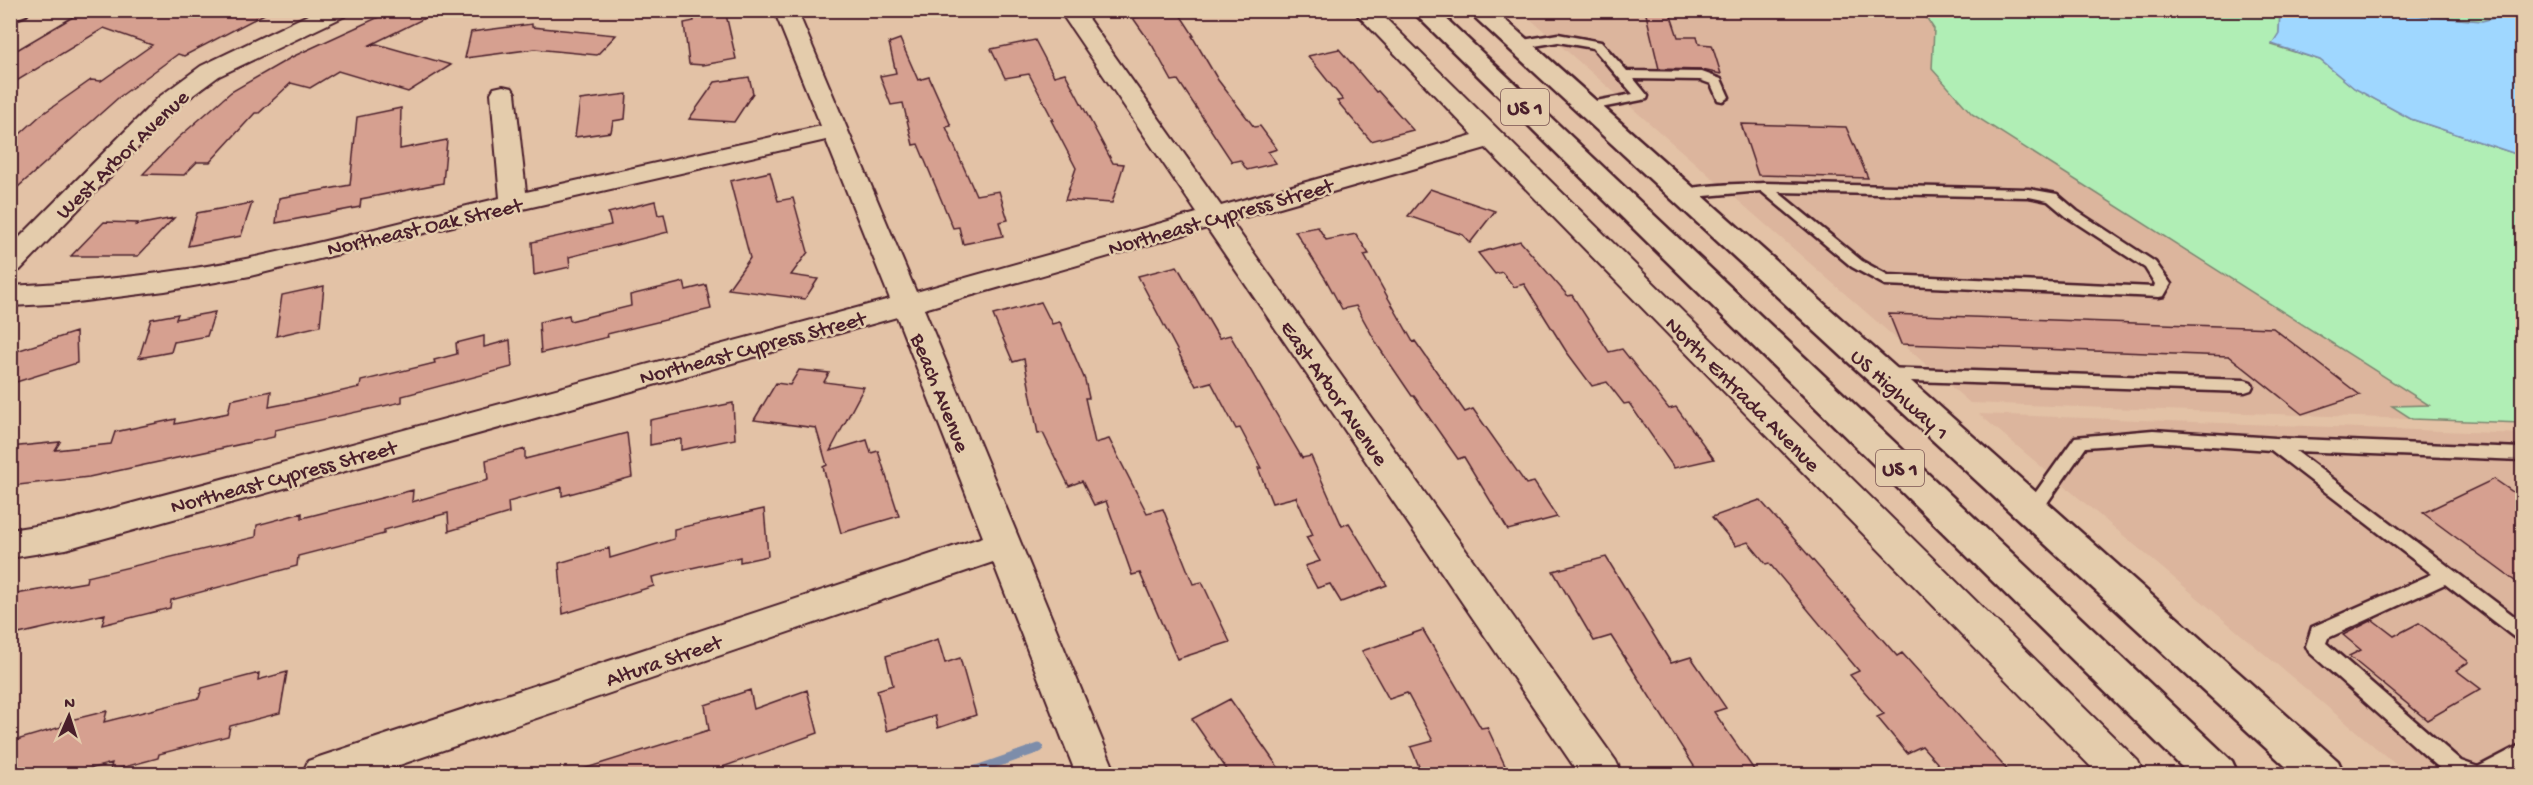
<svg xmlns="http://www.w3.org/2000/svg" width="2533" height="785" viewBox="0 0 2533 785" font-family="'Gochi Hand',sans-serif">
<rect width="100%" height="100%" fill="#e3c2a6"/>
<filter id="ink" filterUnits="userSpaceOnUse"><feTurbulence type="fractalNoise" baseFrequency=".0167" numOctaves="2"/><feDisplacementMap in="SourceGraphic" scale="12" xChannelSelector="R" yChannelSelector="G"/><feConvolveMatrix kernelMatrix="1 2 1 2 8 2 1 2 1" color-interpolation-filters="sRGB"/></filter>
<g filter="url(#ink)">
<!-- built -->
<path fill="#dcb59d" d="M1521,11H1922L1934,29L1932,69L1972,114L2430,405L2393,406L2412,419L1970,403Z
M1979,414L2522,434V774H2407Z"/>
<!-- green -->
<path fill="#b0eeb5" stroke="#7d8670" stroke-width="1.5" d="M1922,11H2280L2279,34L2272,45L2320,60L2354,88L2411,119L2522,156V423L2412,419L2392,406L2429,405L1972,114L1932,69L1934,29Z
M2408,11L2522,10V11L2482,21L2423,16Z"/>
<!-- water -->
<path fill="#9fd7ff" stroke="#7d8daa" stroke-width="1.5" d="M2408,11L2423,16L2482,21L2522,11V156L2411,119L2354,88L2320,60L2272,44L2279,33L2280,11Z"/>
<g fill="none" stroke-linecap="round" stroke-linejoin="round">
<!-- stream -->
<path stroke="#7d8daa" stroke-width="9" d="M965,774L1039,748"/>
</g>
<!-- building -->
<path fill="#d6a090" stroke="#4a1f2b" stroke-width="1.5" d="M65,10H272L184,56L178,54L118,98L10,194V143L41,115L91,80L101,81L152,45L104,28L10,85V54L73,17L64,14Z
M394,10H421L425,18L368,46L377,44L451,65L408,92L338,71L310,88L291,83L259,113H255L210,162H197L184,175L143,174L178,138L231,92L292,57Z
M692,10H725L736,59L703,65L689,64L684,23L694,21Z
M1169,10H1177L1194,36H1192L1218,80L1254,127L1260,126L1277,149L1268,152L1276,163L1247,170L1240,160L1232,162L1178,80L1172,81L1152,45L1133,18Z
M1645,10H1669L1678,37H1697L1699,44L1712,45L1721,74L1702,70L1659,69Z
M532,24V27L616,35L597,55L535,49L465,58L471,32Z
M900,39L918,80L929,77L951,126L946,127L976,195L999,191L1008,220L999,222L1003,236L963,244L959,227L953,228L918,144L913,145L903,103L891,105L880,76L896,73L889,43Z
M1035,40L1054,76L1065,73L1113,163L1124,164L1112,203L1065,200L1076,168L1051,120H1053L1029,74L1005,78L991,49Z
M1339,49L1376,92L1378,91L1413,130L1371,141L1337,101L1343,100L1308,56Z
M749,77L753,93L734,122L689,119L715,82Z
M627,94L625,119L613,121L611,132L575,137L580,100Z
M401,108L400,149L447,140L443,183L361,199L360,207L276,223L279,198L350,185L357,117Z
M1741,124L1846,127L1868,178L1758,175Z
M770,172L778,201L793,198L808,252L791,275L818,279L805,299L728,289L750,258L730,181Z
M1430,189L1495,211L1470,243L1463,235L1408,216Z
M655,201L658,215L664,214L668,232L569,257L570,267L534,275L532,242L611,225L608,213Z
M252,203L241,236L188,246L197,213Z
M174,218L138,256H71L104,222L138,223L136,225Z
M1318,227L1326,240L1356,234L1369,254L1364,255L1413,342L1415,341L1465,412L1473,409L1526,484L1534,482L1557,517L1508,530L1464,457L1458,459L1414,396H1412L1378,346L1356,306L1342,309L1325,278L1295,231Z
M1520,241L1568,296L1572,295L1609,352L1622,349L1669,409L1676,407L1714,459L1674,468L1629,403L1624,404L1607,382L1592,386L1566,351L1524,284L1514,287L1502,272L1495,274L1478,253Z
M1177,266L1219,338L1230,335L1302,458L1311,456L1342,526L1349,523L1387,585L1341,602L1330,584L1317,588L1305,566L1320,561L1306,537L1313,535L1296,497L1272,503L1258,468H1261L1240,428L1236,429L1211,382L1196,386L1138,276Z
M684,282L686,290L706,285L711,309L607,334L608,337L541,353L539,322L569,315L570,321L631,306L630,295Z
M324,286L320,326L276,336L282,295Z
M1041,302L1052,324L1060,322L1085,380L1089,398H1085L1095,443L1109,439L1147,513L1163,509L1193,584L1202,582L1230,642L1177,659L1140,573L1132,575L1106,501L1094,505L1082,481L1069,486L1043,433L1038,434L1024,359L1013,362L993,315Z
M215,312L207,336L174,342L171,352L139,358L151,319L178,314L176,319Z
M1889,314L2273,328L2360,395L2302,414L2229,356L1901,344Z
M76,332L77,363L10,384V353Z
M484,336V347L510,340L512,367L402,396V402L275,430L274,437L89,477L10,486V447L60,442L55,450L111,444L115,432L176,419L175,424L228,413L231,400L271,391L269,407L304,400L360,387L361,381L435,363L434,360L457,354L456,343Z
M799,370L829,373L824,382L864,387L830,451L867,440L871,453L878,451L899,516L841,533L823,467L827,465L816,428L754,420L776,383L790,385Z
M733,403L735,439L681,450V439L650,445V420Z
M627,433L632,477L562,496V487L508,502L509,513L449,531L448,513L384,530V534L298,556L297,566L171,600L170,608L102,625L105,614L10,636V595L86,582L87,577L256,537L257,525L302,513V518L413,490L412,502L488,480L486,460L525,449V459Z
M2494,479L2523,499V587L2423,513Z
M1760,500L1897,656L1902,653L2011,774H1947L1922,746L1907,753L1877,717L1884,714L1850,675L1859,671L1769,563L1766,564L1748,542L1736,546L1712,517Z
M764,509L768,556L740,562V557L652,577L654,586L563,614L559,563L609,548L610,558L674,539V529Z
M1606,557L1671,663L1691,657L1726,708L1714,712L1757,774H1699L1611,636L1594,641L1553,571Z
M2373,620L2394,636L2419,623L2469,662L2456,670L2481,689L2427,720L2349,656L2361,650L2343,635Z
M1423,630L1481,728L1487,727L1509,774H1422L1411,747L1433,741L1407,693L1389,699L1362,651Z
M938,639L945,663L960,658L976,715L938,728L935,716L887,731L877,690L893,685L886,656Z
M287,672L280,713L230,726L228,736L159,754L158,758L110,771L112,763L70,774H10V742L61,727L62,722L107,711L104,722L199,698L202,688L259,673L258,680Z
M750,690L754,709L807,690L818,733L703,774H584L583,769L709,730L705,705Z
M1230,699L1283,774H1230L1192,719Z"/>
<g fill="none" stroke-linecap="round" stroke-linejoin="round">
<defs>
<path id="service" d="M1558,34L1601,42L1627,71L1702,72L1721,79L1729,97L1723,101L1718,100L1711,84L1700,80L1634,79L1648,96L1647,99L1585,111L1580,110L1578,107L1580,104L1633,94L1593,48L1558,42L1517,49L1511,45L1517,41Z
M1764,183L2029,189L2057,194L2077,211L2155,262L2171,284L2164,296L2159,297L1885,285L1852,267L1761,191L1682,198L1675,194C1685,184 1747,184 1764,183ZM1778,192L2029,197L2048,201L2067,217L2145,268L2155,284L2154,287L1888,275L1862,261Z
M1881,368L2245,380L2251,382L2253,386L2251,390L2245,392L1881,380L1875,378L1873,374L1875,370Z
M2153,430L2275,438L2522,448V460L2296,451L2522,622V640L2515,638L2445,584L2328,638L2326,643L2461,761L2478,767L2522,744V763L2503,774H2446L2309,652L2306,646L2312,627L2432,574L2271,450L2153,442L2086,447L2038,516L2032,518L2026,516L2023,511L2026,506L2075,437Z"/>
<path id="minor" d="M318,10H350L347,15L219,76L177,107L20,270L10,273V247L159,97L201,66Z
M774,10H797L916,292L1197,213L1059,10H1082L1221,206L1473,135L1353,10H1377L2138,761L2144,774H2098L1486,148L1231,221L1616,761L1622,774H1579L1207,228L924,309L1116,774H1076L993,562L373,774H302L308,761L322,756L983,537L897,317L66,549L10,558V530L66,521L890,299L826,140L514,211L250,276L165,291L69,303L10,306V286C91,282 172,274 251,258C334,240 417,218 500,198L491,93L494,88L503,86L512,88L515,93L526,192L821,126Z"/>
<path id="tertiary" d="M10,10H30L26,15L10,21Z"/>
<path id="primary" d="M1411,10H1437L2232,761L2238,774H2189Z
M1467,10H1494L2338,761L2344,774H2294Z"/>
</defs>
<!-- service casing -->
<use href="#service" stroke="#4a1f2b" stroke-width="5"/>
<!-- minor casing -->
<use href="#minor" stroke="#4a1f2b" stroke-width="4"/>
<!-- tertiary casing -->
<use href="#tertiary" stroke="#4a1f2b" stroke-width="5"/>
<!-- primary casing -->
<use href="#primary" stroke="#4a1f2b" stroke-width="5"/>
<!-- service -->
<use href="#service" fill="#e4ccac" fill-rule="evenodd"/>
<!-- minor -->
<use href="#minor" fill="#e4ccac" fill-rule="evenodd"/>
<!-- tertiary -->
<use href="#tertiary" fill="#e4ccac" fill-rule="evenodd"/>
<!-- primary -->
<use href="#primary" fill="#e4ccac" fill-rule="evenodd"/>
</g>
</g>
<g text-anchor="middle" stroke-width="5" stroke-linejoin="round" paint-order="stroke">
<!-- shield labels -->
<g fill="#e4ccac" stroke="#785352" stroke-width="1.5">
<rect x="1501" y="89" width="48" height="36" rx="4.5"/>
<rect x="1876" y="450" width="48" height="36" rx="4.5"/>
</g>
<g font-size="21" font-weight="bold" fill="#4a1f2b">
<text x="1525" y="114">US 1</text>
<text x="1900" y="475">US 1</text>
</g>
<!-- street labels -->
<g font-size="22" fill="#4a1f2b" stroke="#e4ccac">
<text transform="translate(121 153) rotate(-44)" y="8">West Arbor Avenue</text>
<text transform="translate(1220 215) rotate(-16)" y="8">Northeast Cypress Street</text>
<text transform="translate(424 225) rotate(-13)" y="8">Northeast Oak Street</text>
<text transform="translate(752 346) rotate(-15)" y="8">Northeast Cypress Street</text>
<text transform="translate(942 392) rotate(68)" y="8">Beach Avenue</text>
<text transform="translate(1336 392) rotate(55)" y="8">East Arbor Avenue</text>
<text transform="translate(1744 393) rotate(45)" y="8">North Entrada Avenue</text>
<text transform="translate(1901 393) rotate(42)" y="8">US Highway 1</text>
<text transform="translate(283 475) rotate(-15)" y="8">Northeast Cypress Street</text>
<text transform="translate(663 659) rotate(-19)" y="8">Altura Street</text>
</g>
</g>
<!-- margin -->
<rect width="2533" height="785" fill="none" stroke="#e4ccac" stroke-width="36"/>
<rect x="18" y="18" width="2497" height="749" fill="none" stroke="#4a1f2b" stroke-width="2" filter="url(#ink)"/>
<!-- north arrow -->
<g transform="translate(69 716) rotate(3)" stroke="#e4ccac" stroke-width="4.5" paint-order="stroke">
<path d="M0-4.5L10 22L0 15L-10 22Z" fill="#4a1f2b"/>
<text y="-9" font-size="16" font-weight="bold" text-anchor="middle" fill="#4a1f2b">N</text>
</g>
</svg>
